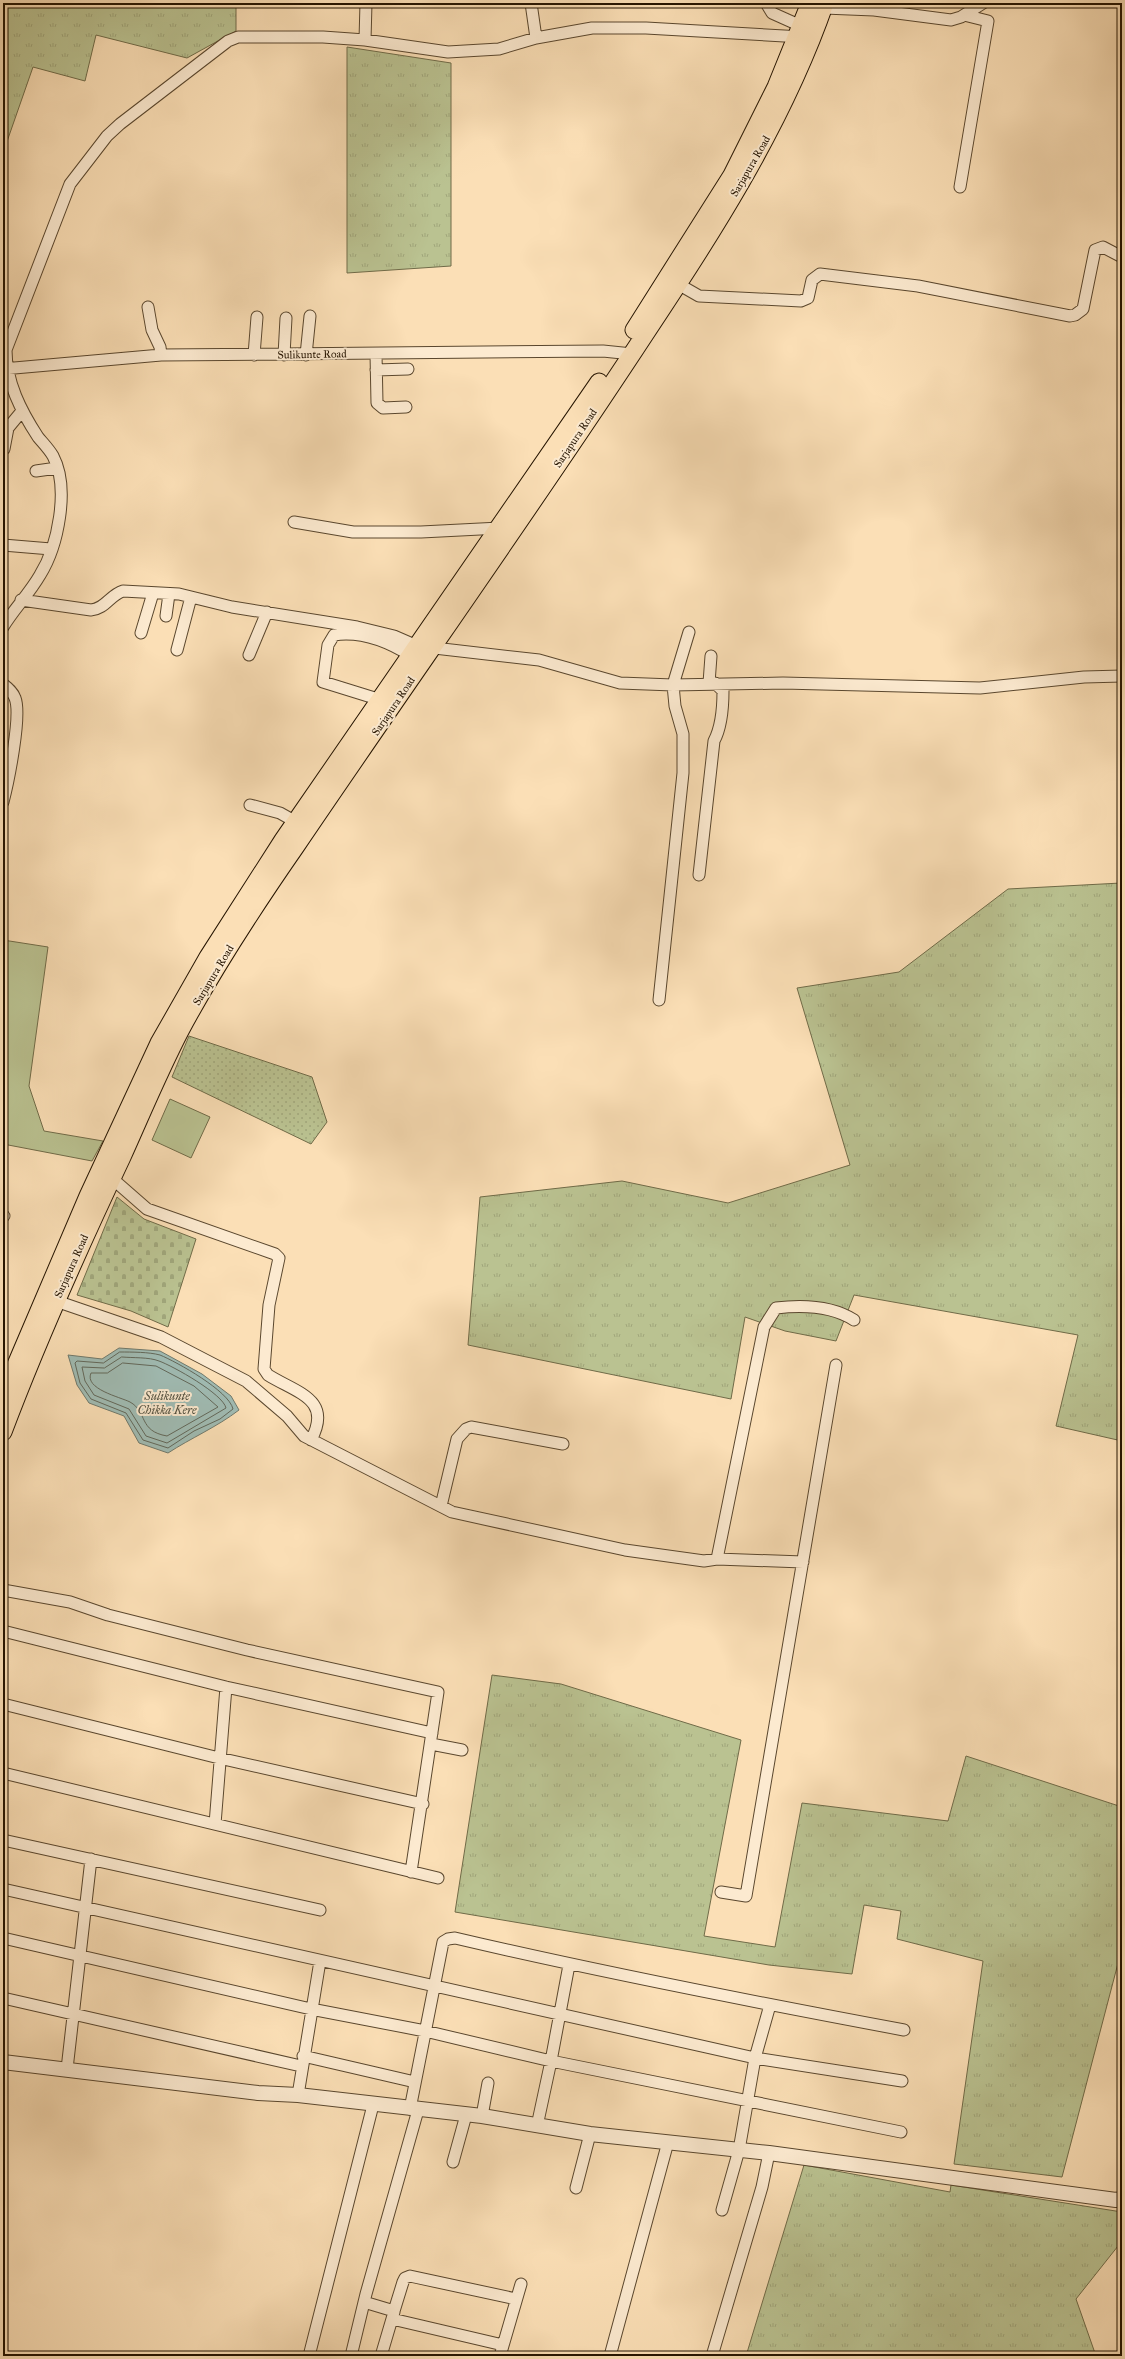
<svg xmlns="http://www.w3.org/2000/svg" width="1125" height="2359" viewBox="0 0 1125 2359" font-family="'IM FELL Great Primer',serif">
<defs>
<pattern id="grass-tufts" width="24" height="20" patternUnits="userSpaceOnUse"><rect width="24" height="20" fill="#bac291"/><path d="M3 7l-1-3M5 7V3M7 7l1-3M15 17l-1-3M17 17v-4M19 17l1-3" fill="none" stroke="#a0a67b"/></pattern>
<pattern id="cemetery-stones" width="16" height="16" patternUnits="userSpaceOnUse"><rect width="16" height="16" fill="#bac291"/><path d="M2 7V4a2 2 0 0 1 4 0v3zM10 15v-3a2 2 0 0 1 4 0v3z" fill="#a0a67b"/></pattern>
<pattern id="park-dots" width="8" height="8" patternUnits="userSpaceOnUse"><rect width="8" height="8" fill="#bac291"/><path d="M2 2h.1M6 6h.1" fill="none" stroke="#a0a67b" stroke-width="1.8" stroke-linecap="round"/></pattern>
</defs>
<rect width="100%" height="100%" fill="#fbdfb6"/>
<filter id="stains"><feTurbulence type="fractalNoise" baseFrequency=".005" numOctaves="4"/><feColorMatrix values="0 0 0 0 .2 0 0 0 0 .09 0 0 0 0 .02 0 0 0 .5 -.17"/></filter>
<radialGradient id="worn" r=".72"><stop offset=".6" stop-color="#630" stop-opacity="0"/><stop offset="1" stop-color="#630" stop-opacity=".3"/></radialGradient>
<!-- grass -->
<path fill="url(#grass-tufts)" stroke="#706b48" d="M3,3H236V31L187,58L96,35L85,81L33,67L3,153Z
M347,47L451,63V266L347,273Z
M1122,822V1441L1056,1426L1078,1335L854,1295L836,1341L785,1331L745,1317L731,1399L468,1345L480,1197L622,1181L728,1203L850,1165L797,988L899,972L1008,889L1121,883Z
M492,1675L561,1684L741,1740L704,1936L775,1947L802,1803L948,1821L966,1756L1122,1807V1948L1062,2177L954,2164L983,1961L897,1939L901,1911L864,1905L852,1974L769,1965L455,1912Z
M804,2165L950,2192L951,2185L1122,2212V2241L1076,2299L1096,2356H746Z"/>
<!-- cemetery -->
<path fill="url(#cemetery-stones)" stroke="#706b48" d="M117,1197L144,1219L196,1239L168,1327L131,1311L77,1295Z"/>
<!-- park -->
<path fill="url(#park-dots)" stroke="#706b48" d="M189,1036L312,1077L327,1122L311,1144L172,1077Z"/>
<!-- pitch -->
<path fill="#bac291" stroke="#706b48" d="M3,940L48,947L29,1086L44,1131L103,1141L92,1161L3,1144Z
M170,1099L210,1117L191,1158L152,1140Z"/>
<!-- water -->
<path fill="#a0bcb4" stroke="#6f796c" d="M119,1348L160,1351L202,1374L231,1396L239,1410C217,1427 191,1438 168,1453L139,1443L124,1416L89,1403L77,1385L68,1355L102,1359Z"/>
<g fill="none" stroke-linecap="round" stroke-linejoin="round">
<!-- shore -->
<path stroke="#62685a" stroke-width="1" d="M120,1352C132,1352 149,1352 160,1355C177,1362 229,1391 233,1409L220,1419L194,1431L168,1448L143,1440L126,1413L91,1399L80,1383L75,1363L77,1361L103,1363Z
M122,1357C133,1358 149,1357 159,1361C173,1366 223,1394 226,1408L167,1443L146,1436L129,1409L94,1395L85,1381L82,1367L104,1368Z
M123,1363L156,1366L194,1386L218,1407L167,1436C138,1431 148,1412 130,1402C120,1397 84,1389 91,1373H107Z"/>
<defs>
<path id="minor" d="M531,3L536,38
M766,3L772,13L801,26
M824,8L874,10L951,20L961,17L983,3
M365,40L366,3
M960,187L988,21L964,15
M678,284L699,296L801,301L808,298L812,280L820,274L918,286L1070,316L1075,315L1083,309L1095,250L1103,247L1122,257
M148,307L152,330L160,347L161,355
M3,350H6C6,382 21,411 38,437C43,443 49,449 53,456C70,488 58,546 40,575C29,594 14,609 3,627
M6,350L70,184L107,136L120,124L228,41L238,37H323L365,40L448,52L499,49L536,38L592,28H646L802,37
M376,354L377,403L383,408L406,407
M254,355L257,317
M284,355L286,318
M306,355L310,316
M3,369L161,355L603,351L632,354
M376,370L408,369
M4,449L8,428L22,411
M36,471L57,468
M294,522L353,532H421L500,528
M3,545L51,549
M21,600L91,610C105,609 110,595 123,591L179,594L232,607L357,627L394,636L417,646L539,660L620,683L673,685L783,683L980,688L1084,677L1122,676
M166,616L169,594
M141,633L153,593
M177,650L191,597
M249,655L267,612
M709,683L711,656
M3,684C8,688 13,692 15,698C22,715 8,783 3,802
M381,700L323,682L328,645L334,635C361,631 389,642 411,656
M250,805L280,813L296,822
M699,875L714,741C722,726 723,707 723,691L715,683
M659,1000L683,773V734L675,706L673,685L689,632
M107,1174L147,1209L275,1254L279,1258L269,1305L264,1369L268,1375C297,1393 333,1399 311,1440
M3,1215L4,1216
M56,1301L161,1337L246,1381L287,1416L304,1436L452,1512L625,1550L704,1561L717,1559L803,1562
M441,1506L457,1439L466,1429L471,1427L563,1444
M717,1559L764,1327L776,1308C801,1305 832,1306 854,1320
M3,1590L70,1602L108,1615L247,1650L438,1692L411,1872
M3,1631L226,1687L432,1733
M3,1704L219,1758L423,1804
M431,1744L462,1750
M3,1773L438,1878
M215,1824L226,1687
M3,1840L320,1910
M3,1889L755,2058L902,2081
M721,1892L746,1896L836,1365
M3,1938L311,2009L425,2031L551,2061L901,2132
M3,1998L301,2066
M303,2056L415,2082
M67,2069L91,1859
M298,2095L320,1961
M410,2109L443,1942L448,1939L455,1938C604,1973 754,2002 904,2030
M482,2116L488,2083
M537,2126L551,2061L569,1965
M453,2162L466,2115
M576,2188L590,2134
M722,2210L739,2150L755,2058L770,2005
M364,2302L394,2311L403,2282L405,2278L410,2276L516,2299
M392,2319L503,2345
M309,2356L373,2105
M351,2356L366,2294L418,2110
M381,2356L394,2312
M500,2356L521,2284
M610,2356L668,2142
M712,2356L762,2187L769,2153"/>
<path id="tertiary" d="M3,2062L258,2093L298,2095L482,2116L590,2134L769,2153L1116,2200L1122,2199"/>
<path id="primary" d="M634,330L732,175L776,87L810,3
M3,1395L88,1196L159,1043L208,957L283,840L599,382
M3,1432C38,1339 79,1248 122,1157C141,1115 159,1071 181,1029C215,966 255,905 296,846C403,688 514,532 620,372C698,254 778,138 825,3"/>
</defs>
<!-- minor casing -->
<use href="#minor" stroke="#5a472e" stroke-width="13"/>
<!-- tertiary casing -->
<use href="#tertiary" stroke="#5a472e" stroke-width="16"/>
<!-- primary casing -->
<use href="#primary" stroke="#251400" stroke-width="19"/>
<!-- minor -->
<use href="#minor" stroke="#fcead0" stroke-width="11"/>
<!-- tertiary -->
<use href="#tertiary" stroke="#fcead0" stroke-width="14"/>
<!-- primary -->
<use href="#primary" stroke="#fbdfb6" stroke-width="17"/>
</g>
<g text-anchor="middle" stroke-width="4" stroke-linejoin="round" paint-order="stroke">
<!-- street labels -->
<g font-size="11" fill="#251400" stroke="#fcead0">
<text transform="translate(750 166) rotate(-60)" y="4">Sarjapura Road</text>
<text transform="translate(312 354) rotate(-1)" y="4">Sulikunte Road</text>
<text transform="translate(575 438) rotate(-56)" y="4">Sarjapura Road</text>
<text transform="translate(393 706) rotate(-56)" y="4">Sarjapura Road</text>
<text transform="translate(213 975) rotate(-59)" y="4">Sarjapura Road</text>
<text transform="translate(71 1266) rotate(-66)" y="4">Sarjapura Road</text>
</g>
<!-- water labels -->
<g font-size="12" font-style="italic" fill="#504f3f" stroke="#fcead0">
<text x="167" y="1400">Sulikunte<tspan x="167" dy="14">Chikka Kere</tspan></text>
</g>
</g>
<!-- margin -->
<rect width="1125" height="2359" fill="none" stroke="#fbdfb6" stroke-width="16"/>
<rect x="4" y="4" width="1117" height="2351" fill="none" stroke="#251400" stroke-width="2"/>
<rect x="8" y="8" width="1109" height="2343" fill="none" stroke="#251400"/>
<rect width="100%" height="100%" filter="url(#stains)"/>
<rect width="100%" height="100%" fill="url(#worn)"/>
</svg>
